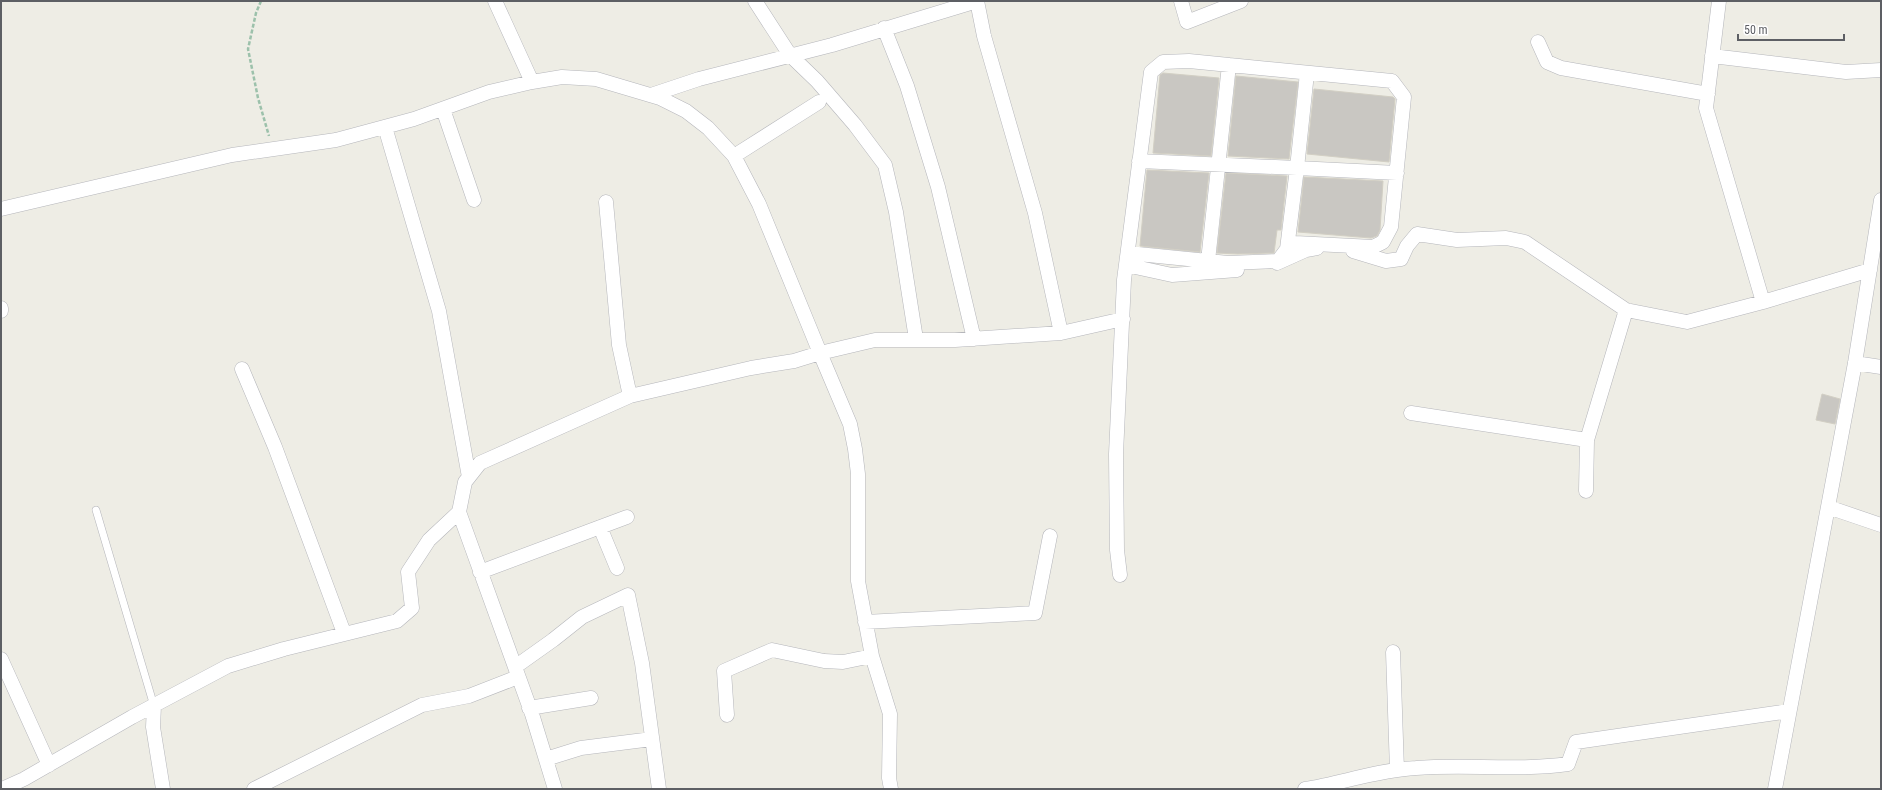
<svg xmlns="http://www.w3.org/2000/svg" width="1882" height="790" viewBox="0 0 1882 790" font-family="'Roboto Condensed',sans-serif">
<rect width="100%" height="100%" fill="#eeede5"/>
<!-- building -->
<path fill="#c9c7c2" stroke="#d2cfc4" d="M1163,73L1219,78L1211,156L1153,153L1160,75Z
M1236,76L1298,82L1289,159L1228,156Z
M1314,89L1393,97L1395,99L1389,162L1307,154Z
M1147,170L1209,173L1200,252L1140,246Z
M1226,173L1287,176L1281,230H1277L1274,253L1238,254L1217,253Z
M1304,177L1383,181L1380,230L1377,236L1371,238L1298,232Z
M1822,394L1840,399L1835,424L1816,420Z"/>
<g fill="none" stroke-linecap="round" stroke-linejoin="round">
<defs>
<path id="lane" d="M96,510L154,706"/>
<path id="street" d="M495,1L532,82
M755,1L790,55L817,81L855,125L885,165L896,212L916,339
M977,1L984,36L1035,213L1061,333
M1181,1L1187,22L1241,1
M1719,1L1706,108L1763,302
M884,28L907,86L938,187L974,339
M1538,42L1547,62L1561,68L1708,94
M1712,56L1846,72L1881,70
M651,95L699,79L832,45L977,1
M443,109L474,200
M385,127L439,311L469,477
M734,156L819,102
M1139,161L1297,168L1307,73
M606,202L619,345L630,396
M1,209L232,155L336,140L414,119L489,92L532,82L562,77L596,79L660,98L686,111L708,128L734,156L759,204L820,353L794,361L751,368L630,396L480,463L465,482L459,512L532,714L555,789
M1287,249L1297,168L1397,173
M1353,251L1386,261L1401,259L1407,246L1417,234L1457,240L1506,238L1525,242L1626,310L1687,322L1763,302L1870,270
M1208,261L1229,65
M1277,263L1306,250L1317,248
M1126,265L1172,275L1237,270
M1,308V311
M1855,363L1881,367
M242,369L275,447L344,633
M1411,413L1587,440
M1586,491L1587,440L1626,310
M1828,507L1881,525
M600,527L617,568
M480,572L627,517
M1120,575L1117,550L1116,454L1124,280L1151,72L1163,62L1189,61L1392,81L1404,97L1391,227L1383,242L1373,247L1295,243L1287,249L1278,261L1228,263L1128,253
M865,622L1035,613L1050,536
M1393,652L1397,770
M1,659L49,765
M515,667L553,640L582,617L628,595L642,663L659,789
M154,706L153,727L163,789
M529,708L591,698
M727,715L724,671L772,650L824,661L843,662L872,656
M546,759L581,748L652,739
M2,789L24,779L132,717L228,666L284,649L397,621L412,608L408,572L429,540L459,512
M254,789L422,705L469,696L518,677
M891,789L889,778L890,714L872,656L858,581V474L855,449L850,424L820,353L875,340H955L1061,333L1123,319
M1305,789C1342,783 1378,770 1416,768C1466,764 1517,771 1568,764L1576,742L1789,711
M1775,789L1855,363L1881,200"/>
</defs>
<!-- lane casing -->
<use href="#lane" stroke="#b5b6bb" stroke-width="8"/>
<!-- street casing -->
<use href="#street" stroke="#b5b6bb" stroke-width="15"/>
<!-- path -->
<path stroke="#9cc1ab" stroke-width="2.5" stroke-dasharray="4 2" stroke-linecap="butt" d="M261,1L256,13L248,49L258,98L269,136"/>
<!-- lane -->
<use href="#lane" stroke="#fff" stroke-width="7"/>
<!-- street -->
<use href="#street" stroke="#fff" stroke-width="14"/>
</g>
<!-- border -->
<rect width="1882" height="790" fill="none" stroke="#5d5f64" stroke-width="4"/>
<!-- scale -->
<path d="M1738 34v6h106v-6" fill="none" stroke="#5d5f64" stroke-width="2"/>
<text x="1744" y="34" font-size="12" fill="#5d5f64" stroke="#ffffff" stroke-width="3" paint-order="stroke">50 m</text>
</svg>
